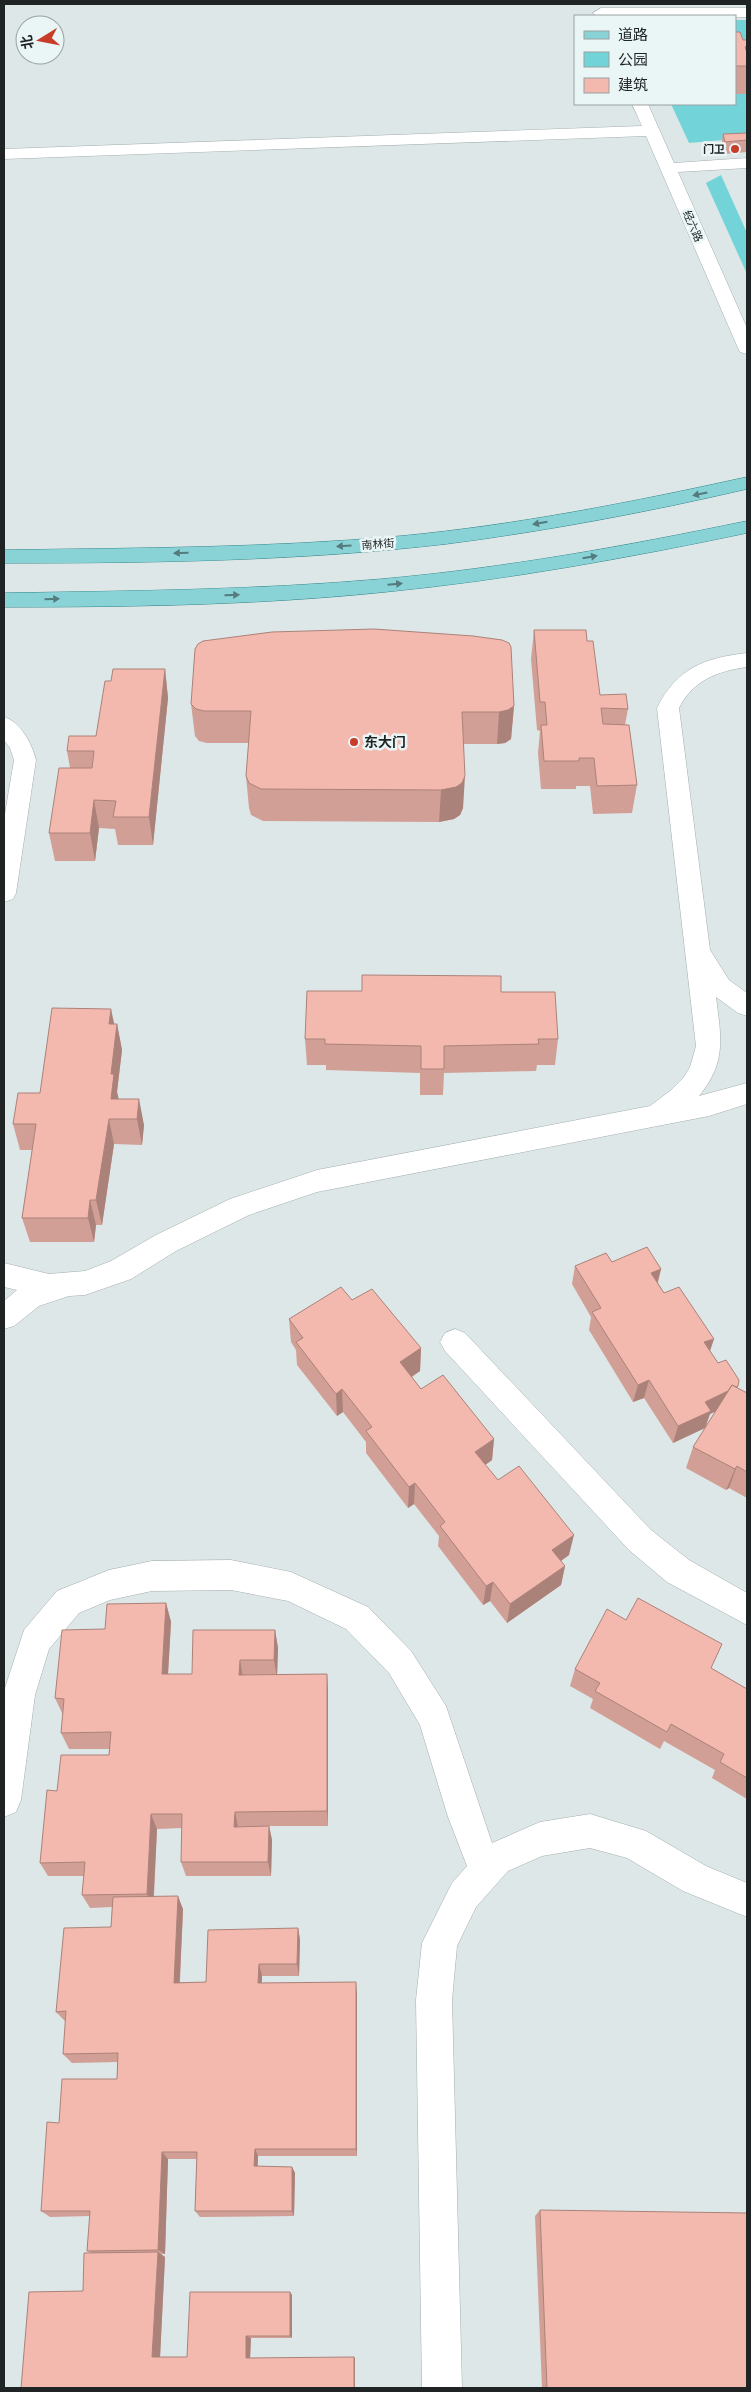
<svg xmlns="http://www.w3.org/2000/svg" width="751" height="2392" viewBox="0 0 751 2392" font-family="'IBM Plex Serif','Noto Sans SC',serif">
<rect width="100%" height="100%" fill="#dde7e8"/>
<!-- green -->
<path fill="#72d4d9" d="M735,20H747V138L689,143L671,104H735Z
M721,175L747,233V274L706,183Z"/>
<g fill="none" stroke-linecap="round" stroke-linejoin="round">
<defs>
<path id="minor" d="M601,8H747V17L596,16L593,13Z
M632,104H648L674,163L747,158V168L678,172L747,328V354L740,352L738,348L646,136L4,159V149L642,126Z
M747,653V667C718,671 693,680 679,708L710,950L729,980L747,993V1016L738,1013L716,997C721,1037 727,1062 699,1096L747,1083V1104L709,1116L317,1192L249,1215L176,1251L131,1279L85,1295L69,1296L39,1306L14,1326L4,1329V1301L17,1290L4,1287V1263L49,1274L85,1271L111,1261L156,1235L230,1199L317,1170L650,1106L670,1091L684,1077L690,1067L696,1046L657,708C677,668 704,658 747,653Z
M4,717C21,722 32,744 36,760L16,893L13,899L4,902V820L14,760L10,748L4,740Z
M455,1329L465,1333L651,1530L689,1560L747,1593V1625L667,1582L629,1550L445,1351L440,1342L445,1333Z
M231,1560L291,1572L368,1607L411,1651L446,1706L492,1843L540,1822L590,1814L646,1831L706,1866L747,1883V1917L683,1891L627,1858L590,1848L542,1856L508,1871L476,1907L457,1946L452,2000L462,2388H422L416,2000L422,1943L452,1883L467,1866L448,1817L420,1725L389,1673L346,1629L288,1601L231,1590L152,1591L110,1600L79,1613L49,1649L35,1695L21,1800L16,1812L4,1817V1691L24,1630L57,1591L109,1570L152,1561Z"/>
<path id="major" d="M747,477V489C648,512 547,531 446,544C300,561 151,563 4,563V550C136,548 269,548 401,536C517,525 633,502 747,477Z
M747,521V533C627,558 507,580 385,592C259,605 131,607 4,607V593C130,591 256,590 382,579C505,568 626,546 747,521Z"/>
</defs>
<!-- minor casing -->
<use href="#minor" stroke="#a4aeaf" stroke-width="1"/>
<!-- major casing -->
<use href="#major" stroke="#318387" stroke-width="1"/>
<!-- minor -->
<use href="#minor" fill="#fff" fill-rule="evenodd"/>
<!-- major -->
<use href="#major" fill="#89d3d7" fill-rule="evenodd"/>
</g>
<!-- wall -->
<path fill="#d29f96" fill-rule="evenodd" d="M735,32L743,40H747V94H735Z
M747,133V152L724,154L721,147L723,134Z
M534,630L587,641L600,695L628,709L625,725L637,785L632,813L593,814L590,786H576V789H541L538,753L540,731L537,730L531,659Z
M165,669L168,698L153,845H118L115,829L99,828L95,861H55L49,833L70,768L67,751L96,736L111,681Z
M191,704L514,706L511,739L505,743L497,744H464L463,808L460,815L454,819L439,822L263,821L251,815L249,808L246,776L249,743H207L199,741L195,736Z
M501,992L558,1039L555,1065H537L536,1071L444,1073L443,1095H420V1073L326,1070V1065H307L305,1039Z
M117,1024L122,1050L117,1091L118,1099L144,1125L142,1145L114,1144L102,1225H96L94,1242H30L22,1218L32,1150H20L13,1124L40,1093Z
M612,1262L661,1269L658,1283L664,1293L710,1351L718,1363L737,1388L747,1393V1498L729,1488L726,1490L686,1468L693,1447L705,1428L673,1443L644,1398L633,1402L589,1330L591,1317L572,1284L575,1266ZM716,1411L705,1428L710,1414Z
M352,1300L421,1348L420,1371L412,1377L421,1389L494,1439L492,1460L485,1465L498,1480L569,1555L561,1561L565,1566L561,1585L507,1623L490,1601L483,1605L438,1546L439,1536L414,1504L408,1508L366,1453V1442L343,1412L337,1416L297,1365L296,1350L291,1342L289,1319Z
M166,1603L171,1622L168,1674H192L275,1630L278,1648L277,1674H327L328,1692V1826H269L272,1840L271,1876H186L181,1862L182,1828L157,1829L154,1896L183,1909L180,1982H206L298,1928L300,1940L299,1976H262V1983L356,1982L357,2156H258V2166L292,2167L295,2173L294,2216L200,2217L195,2211L197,2159H168L165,2254H161L165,2257L160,2357H187L290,2292L292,2295V2338H251L250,2358H355L21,2388L83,2291L91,2253L87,2251L90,2216L50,2217L41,2211L59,2123L117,2079L118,2062L72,2063L63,2054L66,2022L56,2012L111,1927L112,1907L90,1908L82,1895L84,1876H48L40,1863L57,1791L109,1755V1749H69L61,1733L63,1715L55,1698L105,1629Z
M711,1668L747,1689V1799L712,1778L715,1770L664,1741L660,1749L590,1708L593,1699L570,1686L575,1669Z
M540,2210L747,2388H542L535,2216Z"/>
<!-- shaded-wall -->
<path fill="#ab827a" d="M165,669L168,698L153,845L149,817Z
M514,706L511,739L505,743L497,744L499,712Z
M465,776L463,808L460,815L454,819L439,822L441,790Z
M94,800L99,828L95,861L90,833Z
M111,1009L116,1032L117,1024L122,1050L117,1092L119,1100L111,1099L109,1024Z
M139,1099L144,1125L142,1145L137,1119Z
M109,1119L114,1144L102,1225L96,1200Z
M90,1200L96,1225L94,1242L88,1218Z
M661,1269L656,1287L651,1273Z
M714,1339L708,1357L704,1342Z
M421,1348L420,1371L399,1385L400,1362Z
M649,1380L644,1398L633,1402L638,1385Z
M738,1386L732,1404L710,1414L705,1428L673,1443L678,1426L705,1402Z
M342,1389L343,1412L337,1416L336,1394Z
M494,1439L492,1460L473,1474L475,1452Z
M737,1466L729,1488L726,1490L735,1469Z
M415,1483L414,1504L408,1508L409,1487Z
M574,1535L569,1555L548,1570L552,1550Z
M565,1566L561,1585L507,1623L510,1604Z
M493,1582L490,1601L483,1605L486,1586Z
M166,1603L171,1622L167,1692L162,1674Z
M275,1630L278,1648L277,1678L274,1660Z
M240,1660L243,1678L239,1675Z
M327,1674L328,1692V1826L327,1811Z
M235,1812L238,1827H234Z
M151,1814L157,1829L153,1907L147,1894Z
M269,1826L272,1840L271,1876L268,1862Z
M178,1896L183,1909L179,1994L174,1983Z
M298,1928L300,1940L299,1976L297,1964Z
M259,1964L262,1976L261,1994L258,1983Z
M356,1982L357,1993V2156L356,2149Z
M255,2149L258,2156L257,2173L254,2166Z
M162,2152L168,2159L165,2254L158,2250Z
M292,2167L295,2173L294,2216L292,2211Z
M158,2252L165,2257L160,2358L152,2357Z
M290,2292L292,2295V2338L290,2336Z
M246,2336L251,2338L250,2359L246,2358Z
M354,2357L355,2358V2388H354Z"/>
<!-- building -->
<path fill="#f4b9ae" stroke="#ab827a" d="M735,32H740L743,40H747V46L745,47L747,53V66H735Z
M747,133V140L725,142L723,134Z
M374,629L473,636L502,640L509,643L511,647L514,706L508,710L499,712H462L465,776L462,783L456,787L441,790L261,789L249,783L246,776L251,711H204L196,709L191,704L195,649L198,644L203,641L272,632Z
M534,630H586L587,641H593L600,695L626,694L628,709L601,708L603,724L629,725L637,785L597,786L594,758H579V761H544L541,725H547L545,702H540Z
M113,669H165L149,817H113L116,801L94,800L90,833H49L59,768H92L94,751H67L69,736H96L105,681H111Z
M362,975L501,976V992H555L558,1039H538L539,1044L444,1046V1069H421V1046L325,1044V1039H305L307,991H362Z
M52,1008L111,1009L109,1024H117L111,1074H114L111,1099H139L137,1119H109L96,1200H90L88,1218H22L36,1124H13L18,1093H40Z
M647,1247L661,1269L651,1273L664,1293L679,1287L714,1339L704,1342L718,1363L726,1360L739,1380L738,1386L736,1387L732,1385L728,1391L705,1402L711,1411L678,1426L649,1380L638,1385L592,1312L601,1308L575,1266L606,1253L612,1262Z
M341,1287L352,1300L372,1289L421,1348L400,1362L421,1389L443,1375L494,1439L475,1452L498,1480L519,1466L574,1535L552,1550L565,1566L510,1604L493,1582L486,1586L440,1526L445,1522L415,1483L409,1487L366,1431L372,1427L342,1389L336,1394L296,1342L303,1338L289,1319Z
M732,1385L747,1393V1472L737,1466L735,1469L693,1447Z
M638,1598L722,1644L711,1668L747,1689V1778L720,1762L724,1754L671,1724L667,1732L595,1691L600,1683L575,1669L607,1609L626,1620Z
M166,1603L162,1674H192L193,1630H275L274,1660H240L239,1675L327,1674V1811L235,1812L234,1827L269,1826L268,1862H181L182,1814H151L147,1894L82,1895L85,1862L40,1863L47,1790L57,1791L61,1755H109L111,1732L61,1733L64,1699L55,1698L62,1630L105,1629L107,1604Z
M178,1896L174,1983L206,1982L208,1930L298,1928L297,1964H259L258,1983L356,1982V2149H255L254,2166L292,2167V2211H195L197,2152H162L158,2250L87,2251L90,2211H41L47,2122L59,2123L62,2079H117L118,2053L63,2054L66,2011L56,2012L64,1928L111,1927L113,1897Z
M540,2210L747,2213V2388H547Z
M158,2252L152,2357H187L190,2292H290V2336H246V2358L354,2357V2388H21L29,2292L83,2291L84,2253Z"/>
<!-- one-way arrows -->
<defs><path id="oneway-solid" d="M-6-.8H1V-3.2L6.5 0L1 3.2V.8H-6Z" transform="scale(1.25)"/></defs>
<g fill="#547b7e">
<use href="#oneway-solid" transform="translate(700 494) rotate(168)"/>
<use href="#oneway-solid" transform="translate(540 523) rotate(170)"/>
<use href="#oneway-solid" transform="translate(344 546) rotate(176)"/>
<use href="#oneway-solid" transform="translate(181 553) rotate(179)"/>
<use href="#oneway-solid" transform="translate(590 557) rotate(-10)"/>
<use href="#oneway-solid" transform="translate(395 584) rotate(-5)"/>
<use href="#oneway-solid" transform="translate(232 595) rotate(-1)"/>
<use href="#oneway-solid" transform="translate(52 599) rotate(-1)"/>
</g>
<!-- markers -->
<g fill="#c83c2a" stroke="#eaf5f5" stroke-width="2">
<circle cx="735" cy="149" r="5"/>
<circle cx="354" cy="742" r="5"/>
</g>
<g text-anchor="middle" stroke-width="5" stroke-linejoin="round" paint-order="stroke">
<!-- far-poi labels -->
<g font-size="11" font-weight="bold" fill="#1f2324" stroke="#eaf5f5" text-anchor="end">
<text x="725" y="153">门卫</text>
</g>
<!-- far-street labels -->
<g font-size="11" fill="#1f2324" stroke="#eaf5f5">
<text transform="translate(693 226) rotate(66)" y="4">经六路</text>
<text transform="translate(378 544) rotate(-4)" y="4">南林街</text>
</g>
<!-- poi labels -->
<g font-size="14" font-weight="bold" fill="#1f2324" stroke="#eaf5f5" text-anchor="start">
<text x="364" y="747">东大门</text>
</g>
</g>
<!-- border -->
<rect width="751" height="2392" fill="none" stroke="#1f2324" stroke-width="10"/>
<!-- legend -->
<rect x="574" y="15" width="162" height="90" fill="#eaf5f5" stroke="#99a1a1"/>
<rect x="584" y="31" width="25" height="8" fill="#89d3d7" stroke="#99a1a1"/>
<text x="618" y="40" font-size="15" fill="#1f2324">道路</text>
<rect x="584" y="52" width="25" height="15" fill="#72d4d9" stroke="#99a1a1"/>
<text x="618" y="65" font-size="15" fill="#1f2324">公园</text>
<rect x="584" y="78" width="25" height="15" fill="#f4b9ae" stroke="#99a1a1"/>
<text x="618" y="90" font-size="15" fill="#1f2324">建筑</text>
<!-- north arrow -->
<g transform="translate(40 40) rotate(260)"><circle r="24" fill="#eaf5f5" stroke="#99a1a1"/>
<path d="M0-4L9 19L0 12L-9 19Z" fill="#c83c2a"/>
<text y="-8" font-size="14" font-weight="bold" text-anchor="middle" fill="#1f2324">北</text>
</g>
</svg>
